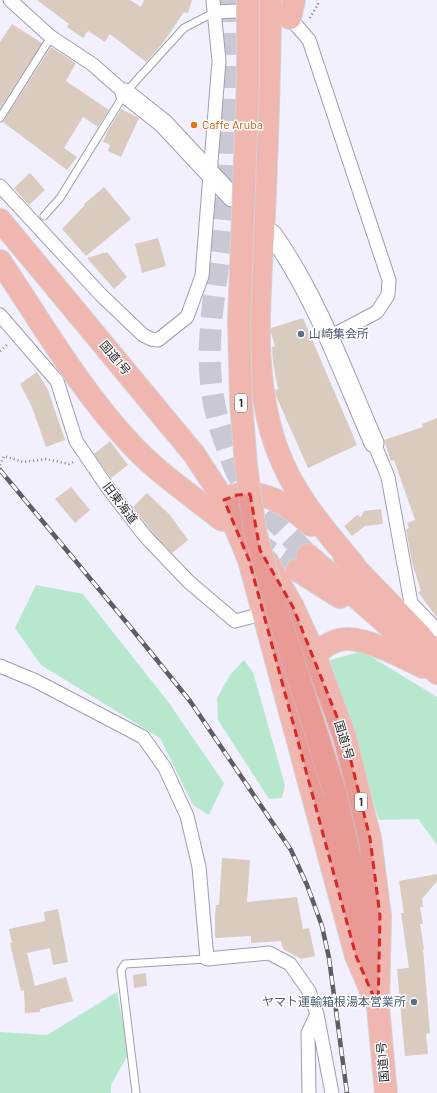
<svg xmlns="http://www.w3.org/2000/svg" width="437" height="1093" viewBox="0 0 437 1093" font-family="Barlow,'Noto Sans JP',sans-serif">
<rect width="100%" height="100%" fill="#f2f0fe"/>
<!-- green -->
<path fill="#b7e8ce" d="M36,585L83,594L169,703L224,783L209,815L193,805L160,738L41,665L15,628Z
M362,651L437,697V845L418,819L379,820L330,660Z
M244,660L253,672L285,785L282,798L269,799L218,720L217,698L230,675Z
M117,992L129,1053L111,1085V1093H0V1032L47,1035Z"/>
<!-- building -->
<path fill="#d9cbbe" d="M37,0H130L141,7L144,0H192L188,13L184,12L163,43L146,62L110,34L105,42L88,31L83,38L67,27L69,24Z
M12,24L42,43L0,109V42Z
M51,47L76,63L66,81L109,110L98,127L83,117L64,148L77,157L67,170L3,122Z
M121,109L139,118L121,157L108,151L110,145L103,142L107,132Z
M30,173L45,190L29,205L14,188Z
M104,187L131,219L86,256L62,229L85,205L84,204Z
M158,238L166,266L142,273L135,244Z
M107,252L127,277L114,289L87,258Z
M303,318L357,445L308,468L276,396L275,390L278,389L273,363L272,347L275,346L271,333V328Z
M37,372L48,390L65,440L46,447L32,407L20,384Z
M437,418V618L418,592L421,591L412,562L406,529L409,528L407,523L415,520L394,460L391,461L384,440L423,427L422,424Z
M110,441L128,465L111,478L94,454Z
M71,487L90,510L75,523L55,499Z
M147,493L170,515L188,540L172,553L152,532L133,507Z
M381,509L383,524L365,526L352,536L344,526L357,515L361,517L364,511Z
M222,858L250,860L247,902L297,897L303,929L309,928L315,956L301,959L283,949L281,941L251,943V936L216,938L215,936V917L216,905H219Z
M437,874V881L422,899L423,907H420L423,924H420L424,949H423L430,1033L426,1034L428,1054L405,1056L397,969L409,968L401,913H404L399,881Z
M58,909L68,962L53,965L50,948L27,953L35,986L66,977L73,1001L40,1009V1012L25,1013L24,990L21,991L10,943H12L9,929L45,921L44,912Z
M146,973L147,986L134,988L133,975Z"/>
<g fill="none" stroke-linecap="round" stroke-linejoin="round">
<!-- highway-tunnel -->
<path stroke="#cac8d5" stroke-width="22" stroke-dasharray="22 11" stroke-linecap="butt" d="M229,0C231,70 232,142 225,212C217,294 194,366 227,447C230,456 233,465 237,473C255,503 284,530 308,555
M253,540L297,570"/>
<defs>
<path id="lane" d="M0,118L51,37
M44,216L60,198L125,93L184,28L215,12
M136,1093L121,970L125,964L207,959"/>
<path id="street" d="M10,0L51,37L92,64L125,93
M215,12L236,11
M285,16L290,18L309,40L389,280L388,295L377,312L328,338
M0,186L101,295L143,335L151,339L158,340L187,317L202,276L219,61L213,0
M0,315L57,381L76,441L108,488L145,536L189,582L235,621L270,612
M374,443L388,477L411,603L437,630
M0,666L36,681L143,737L165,768L187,816L199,867L207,959L269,953L290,964L309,991L317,1014L332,1093
M309,1093L308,1033L317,1014"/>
<path id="secondary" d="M125,93L163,123L232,197
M272,234C316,296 343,372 374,443"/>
<path id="highway" d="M270,0C270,72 267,143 264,215C260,292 250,375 277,449C293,494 324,529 354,565
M290,18L294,0
M0,220L194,454L224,500L249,560L356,956L378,1007
M0,261C41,322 79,388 129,442C156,472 191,495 222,520
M231,496C262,487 289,505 311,525
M308,555L404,639L437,673
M344,556L420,635L437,656
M267,561L293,607L315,655L345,737L370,838L380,916L378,1007L386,1093
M297,570L340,597
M315,655C324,646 334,639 347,639C367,638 405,658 423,667
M335,793L352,868L369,955"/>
</defs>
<!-- lane casing -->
<use href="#lane" stroke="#a09eae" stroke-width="9"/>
<!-- street casing -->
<use href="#street" stroke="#a09eae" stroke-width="15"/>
<!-- secondary casing -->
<use href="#secondary" stroke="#a09eae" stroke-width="21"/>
<!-- highway casing -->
<use href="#highway" stroke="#d4d4d5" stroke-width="24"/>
<!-- path -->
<path stroke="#86858e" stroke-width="2.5" stroke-dasharray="1 3" stroke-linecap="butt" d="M310,18L318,4L317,0
M0,351L8,344
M0,465L4,456L23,462L46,459L69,464L74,462"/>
<!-- lane -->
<use href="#lane" stroke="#fff" stroke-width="7"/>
<!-- street -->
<use href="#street" stroke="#fff" stroke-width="13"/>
<!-- secondary -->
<use href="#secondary" stroke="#fff" stroke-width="19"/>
<!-- highway -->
<use href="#highway" stroke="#efb7b0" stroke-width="22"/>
<defs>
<path id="rail" d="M0,470L127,623L190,701L291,850L307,885L322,926L329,958L347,1093"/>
</defs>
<!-- rail casing -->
<use href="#rail" stroke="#5e5c65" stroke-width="4.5"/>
<!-- rail -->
<use href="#rail" stroke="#fff" stroke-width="3" stroke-dasharray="9" stroke-linecap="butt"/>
<defs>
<path id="highway-bridge" d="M248,0V79L239,322L241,403L246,465L255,531L278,613L335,793"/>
</defs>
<!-- highway-bridge casing -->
<use href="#highway-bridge" stroke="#d4d4d5" stroke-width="24" stroke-linecap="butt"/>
<!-- highway-bridge -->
<use href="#highway-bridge" stroke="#efb7b0" stroke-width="22"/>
</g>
<!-- marked area -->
<path fill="#d62828" fill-opacity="0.2" stroke="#d62828" stroke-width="3" stroke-dasharray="8 5" stroke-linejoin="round" d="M250,494L260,550L293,607L345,737L370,838L380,916L378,1007L356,956L249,560L224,500L237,495Z"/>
<!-- markers -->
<circle fill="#e8710a" stroke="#fff" stroke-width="1.5" cx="194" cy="125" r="4"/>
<g fill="#5c6f8a" stroke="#fff" stroke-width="1.5">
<circle cx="301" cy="334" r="4"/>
<circle cx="414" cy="1002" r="4"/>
</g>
<g text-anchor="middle" stroke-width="3" stroke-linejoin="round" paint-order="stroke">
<!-- shield labels -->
<g fill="#fff" stroke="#6a696d" stroke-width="1">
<rect x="235" y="394" width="12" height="18" rx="3"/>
<rect x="355" y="793" width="12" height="18" rx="3"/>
</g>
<g font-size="11" font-weight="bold" fill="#2a292f">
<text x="241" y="407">1</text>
<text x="361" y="806">1</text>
</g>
<!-- food labels -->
<g font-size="12" fill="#c56008" stroke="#fff" text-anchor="start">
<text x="202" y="129">Caffe Aruba</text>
</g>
<!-- service labels -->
<g font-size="12" fill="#4e5e75" stroke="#fff" text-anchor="start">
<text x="309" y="338">山崎集会所</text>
<text x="406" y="1006" text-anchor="end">ヤマト運輸箱根湯本営業所</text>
</g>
<!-- street labels -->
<g font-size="12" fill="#2a292f" stroke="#fff">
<text transform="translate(115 358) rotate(50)" y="4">国道1号</text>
<text transform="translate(120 503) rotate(53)" y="4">旧東海道</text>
<text transform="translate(344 740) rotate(73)" y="4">国道1号</text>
<text transform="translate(383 1062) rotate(-95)" y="4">国道1号</text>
</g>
</g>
</svg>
